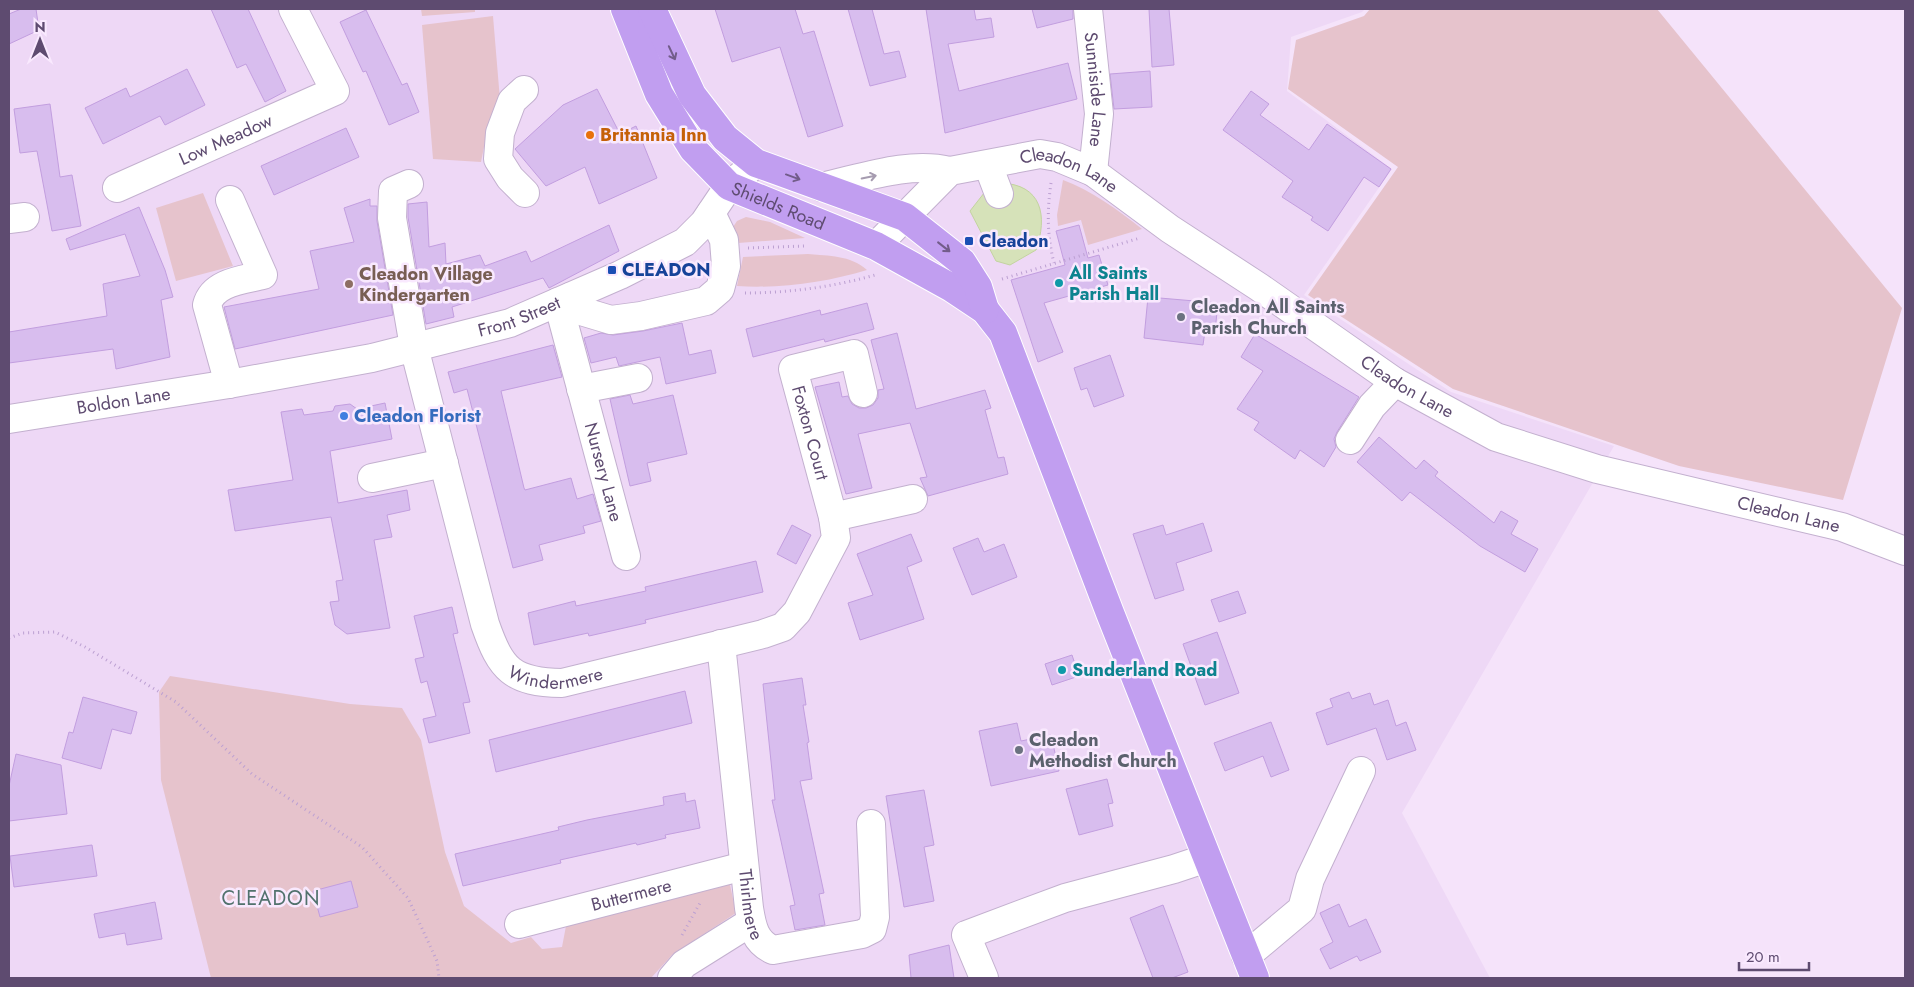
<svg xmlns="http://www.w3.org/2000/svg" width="1914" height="987" viewBox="0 0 1914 987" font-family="Jost,sans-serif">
<rect width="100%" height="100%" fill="#f5e3fa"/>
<!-- residential -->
<path fill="#eed8f6" d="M9,9H1365L1362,12L1291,37L1287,91L1392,169L1304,295L1451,392L1614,446L1402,813L1490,978H9Z"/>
<!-- green -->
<path fill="#e6c3cc" d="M421,9H475V12L422,16Z
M1370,9H1657L1902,308L1843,500L1679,466L1453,389L1308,295L1398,167L1288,89L1296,40L1364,16Z
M493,16L501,112L488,127L481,162L433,159L422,25Z
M1063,180C1091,190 1118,210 1142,229L1088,245L1081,220L1058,226L1057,215Z
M203,193L233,266L176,281L156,208Z
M746,217L770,222L805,238L738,243L733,240L731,230L737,221Z
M808,254C829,256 850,255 867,270C828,282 779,289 737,286L743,257Z
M170,676L350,704L402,708L421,740L445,852L464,906L511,943L531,937L542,949L562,947L566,926L729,880L736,913L672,955L651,978H211L161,780L159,692Z"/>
<!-- water -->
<path fill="#d6e2b9" stroke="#c3d3a0" d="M1000,183C1042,184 1048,216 1036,250L1010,265L996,261L970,211L988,188Z"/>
<!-- building -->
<path fill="#d8bdee" stroke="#c29edf" d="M21,9H36L39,30L9,44V14Z
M211,9H248L286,91L265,102L246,64L237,68Z
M715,9H795L803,34L814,31L843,126L808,137L780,47L732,62Z
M848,9H872L884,54L899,51L906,77L870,86Z
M926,9H974L976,20L991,18L994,37L948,44L959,91L1068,63L1077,99L945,133Z
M1032,9H1073V19L1037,28Z
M1149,9H1169L1174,65L1152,67Z
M366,10L402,85L407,83L419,112L389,125L366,71L363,72L340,22Z
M187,69L205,105L165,125L160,116L103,144L85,108L126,88L130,97Z
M1150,71L1152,107L1114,109L1110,74Z
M597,89L620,134L636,126L657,178L599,204L585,167L546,186L515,149L563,105Z
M1251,91L1269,104L1260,115L1309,150L1327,124L1391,169L1379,187L1364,177L1328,231L1311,220L1313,217L1282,197L1293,181L1223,130Z
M50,104L60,177L72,175L81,226L52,231L37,151L20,153L14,109Z
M346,128L359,157L274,195L261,166Z
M370,199V206H377V221L393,315L235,349L224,307L319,289L310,251L354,242L344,208Z
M427,202L429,247L445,243L446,264L480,255L485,266L526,251L531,262L609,225L619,251L549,288L543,278L452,307L454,317L426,324L408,217V204Z
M139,207L165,270L173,297L161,300L170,357L116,369L113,349L9,363V332L107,316L103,284L140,276L125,234L70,250L66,239Z
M1079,225L1088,258L1099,255L1108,285L1044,303L1063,352L1038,362L1011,280L1065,265L1056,231Z
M1148,297L1218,303L1215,331H1205L1203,345L1144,338Z
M867,303L874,329L825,342L824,339L753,357L746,329L820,310L821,315Z
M682,323L689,355L711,350L716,373L666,384L660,357L619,366L616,357L591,363L584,338L601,333L613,335L643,331Z
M897,333L916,409L985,390L991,408L985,410L998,458L1004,457L1008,474L928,496L920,478L927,477L910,423L858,434L872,488L846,494L815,387L839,382L842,397L848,396L852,404L859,408H866L873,405L878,398V390L884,389L871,340Z
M1255,334L1359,397L1337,432L1334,439L1336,447L1324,467L1300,450L1295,459L1254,430L1259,422L1237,409L1263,371L1241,357Z
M553,345L562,377L501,391L524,488L525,490L571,478L577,499L593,494L601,521L583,526L585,533L539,545L543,560L513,568L467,389L454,393L448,372Z
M1110,355L1124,396L1094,407L1087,388L1081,390L1074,368Z
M630,395L633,404L673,395L687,454L647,463L651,481L630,486L610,399Z
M385,403L392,439L330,451L338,503L407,490L410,510L387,515L392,537L374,540L390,628L347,634L335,625L330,602L339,601L336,581L343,580L331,517L235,531L228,490L293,480L281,412L302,409L304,415L333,411L335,406L350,404L357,409Z
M1379,437L1416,469L1424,460L1438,472L1435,476L1494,523L1501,511L1518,521L1511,534L1538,549L1525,572L1480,546L1410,492L1402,501L1357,462Z
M1203,523L1212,551L1176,563L1184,590L1155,599L1133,534L1163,525L1166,535Z
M792,525L811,535L796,564L777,554Z
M911,534L922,561L907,567L924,619L860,640L848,603L873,595L857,554Z
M978,538L984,552L1004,544L1017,577L972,595L953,548Z
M756,561L763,592L645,620L646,623L589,636L588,633L534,645L528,613L575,601L576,606L646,591L645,587Z
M1238,591L1246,613L1219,622L1211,600Z
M452,607L458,633L453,634L470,702L463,703L470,733L429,743L423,719L436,716L427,681L421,683L415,659L424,657L414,616Z
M1217,632L1239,693L1205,705L1183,644Z
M1072,655L1079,676L1052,685L1045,664Z
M802,678L806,705H803L809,742L807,743L812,779L800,781L824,893L819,894L825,925L795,930L790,906L795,905L772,800H775L763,684Z
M685,691L692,723L496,772L489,740Z
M1349,692L1352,699L1370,693L1374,705L1388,700L1396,726L1406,722L1416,750L1387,760L1376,728L1327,745L1316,713L1333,707L1330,699Z
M83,697L137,712L131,734L112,729L101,769L62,758L69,732L73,733Z
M1271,722L1289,770L1271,777L1263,756L1225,771L1214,743Z
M1017,723L1021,741L1051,735L1059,771L991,786L979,731Z
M16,754L61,765L67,814L9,821V786Z
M1107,779L1113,803L1108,804L1113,826L1079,835L1066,789Z
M924,790L934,845L924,847L934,901L904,907L886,796Z
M685,793L686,802L695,800L700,828L665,835L666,838L637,845L636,843L560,860L561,863L463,886L455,854L559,830L558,827L587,820L664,805L663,797Z
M92,845L97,876L14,887L10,856Z
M351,881L358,907L320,917L313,891Z
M155,902L162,939L127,945L125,933L99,938L94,914Z
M1339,904L1349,927L1366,919L1381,952L1360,961L1357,956L1330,969L1320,949L1333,942L1320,913Z
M1163,905L1188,972L1172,978H1153L1130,918Z
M949,945L954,978H911L909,955Z"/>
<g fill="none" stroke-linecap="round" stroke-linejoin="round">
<defs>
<g id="minor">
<path id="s1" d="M1088,9L1099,114L1093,172"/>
<path d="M524,90L512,101L500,133L498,159L510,178L525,193"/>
<path d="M988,165L999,194"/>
<path id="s2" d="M409,184L393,191L392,218L414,347L485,624C501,670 512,682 562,683L763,634L783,627L797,612L836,538L833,517"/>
<path d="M821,187C863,178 908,161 950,171"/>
<path id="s3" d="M117,188L335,91L293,9"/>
<path d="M9,219L25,217"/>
<path id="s4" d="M876,246L950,171L1040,154L1057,157L1093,172L1170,229L1259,287L1395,382L1496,437L1597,469L1842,527L1905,551"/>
<path d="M570,297L581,311L611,320L641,316L706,301L720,289L726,266L724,240L711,213"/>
<path id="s5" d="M558,302L626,556"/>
<path d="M229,384L207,305C213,282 243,280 263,275L230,200"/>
<path d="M581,389L638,378"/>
<path id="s6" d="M863,393L854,354L793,369L833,517L913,499"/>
<path id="s7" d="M9,419L229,384L372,358L510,323L620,275L685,242L704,223L729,186L756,163"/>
<path d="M1350,440L1372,406L1395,382"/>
<path d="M372,478L444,463"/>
<path id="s8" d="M721,644L749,908C752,927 755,942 773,950L862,934L872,929L875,917L871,824"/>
<path id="s9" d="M519,924L744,866"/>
<path d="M1246,956L1302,909L1310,879L1361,771"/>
<path d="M672,978L684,964L751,922"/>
<path d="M984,978L966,935L1065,898L1174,869L1207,858"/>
</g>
<g id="highway">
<path id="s10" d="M625,9L659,94L693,149L729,186L876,246L952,288L985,310L1003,333L1110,613L1255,978"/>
<path d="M652,9L692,95L725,138L756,163L905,217L962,262L978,287L985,310"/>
</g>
</defs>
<!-- minor casing -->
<use href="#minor" stroke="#c3b0cf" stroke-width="30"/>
<!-- highway casing -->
<use href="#highway" stroke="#fff" stroke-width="30"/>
<!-- path -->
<path stroke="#bca0d2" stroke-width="3" stroke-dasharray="1 4" stroke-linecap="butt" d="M1051,183C1047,211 1047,235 1054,263
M748,248L804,246
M1002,279L1140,238
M745,293C788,293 833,287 875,275
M9,638L23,633L55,632L85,647L176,702L252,774L362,847L408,898L437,961L439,978
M682,935L700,903"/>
<!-- minor -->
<use href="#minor" stroke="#fff" stroke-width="28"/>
<!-- highway -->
<use href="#highway" stroke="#c19ef0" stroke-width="28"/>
</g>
<!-- one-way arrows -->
<defs><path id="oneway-shaft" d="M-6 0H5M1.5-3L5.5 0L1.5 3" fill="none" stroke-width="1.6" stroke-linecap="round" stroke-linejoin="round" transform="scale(1.25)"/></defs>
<g stroke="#725c8a">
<use href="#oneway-shaft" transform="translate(672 53) rotate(65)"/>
<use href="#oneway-shaft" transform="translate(793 177) rotate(20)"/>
<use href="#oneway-shaft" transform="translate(944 247) rotate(38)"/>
</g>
<use stroke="#a69cb0" href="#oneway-shaft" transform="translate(869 177) rotate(-12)"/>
<!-- markers -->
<circle fill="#e8710a" stroke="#f9e9fe" stroke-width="2" cx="590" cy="135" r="5"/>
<g fill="#1a4fb4" stroke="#f9e9fe" stroke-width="2">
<rect x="964" y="236" width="10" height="10" rx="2.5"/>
<rect x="607" y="265" width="10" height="10" rx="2.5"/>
</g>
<g fill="#0f9aa8" stroke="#f9e9fe" stroke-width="2">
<circle cx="1059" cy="283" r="5"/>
<circle cx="1062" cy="670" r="5"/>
</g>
<circle fill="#8d6e63" stroke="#f9e9fe" stroke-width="2" cx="349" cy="284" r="5"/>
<g fill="#6b7280" stroke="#f9e9fe" stroke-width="2">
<circle cx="1181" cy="317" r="5"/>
<circle cx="1019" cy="750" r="5"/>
</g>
<circle fill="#3f7fe0" stroke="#f9e9fe" stroke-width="2" cx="344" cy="416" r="5"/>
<g text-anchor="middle" stroke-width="5" stroke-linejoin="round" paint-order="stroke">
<!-- street labels -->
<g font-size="18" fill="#5e4b70" stroke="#f9e9fe">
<text dy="6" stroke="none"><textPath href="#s1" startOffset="81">Sunniside Lane</textPath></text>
<text dy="6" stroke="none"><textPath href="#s3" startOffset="119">Low Meadow</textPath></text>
<text dy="6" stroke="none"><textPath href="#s4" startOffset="229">Cleadon Lane</textPath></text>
<text dy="6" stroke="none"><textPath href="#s10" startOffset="261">Shields Road</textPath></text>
<text dy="6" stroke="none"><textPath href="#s7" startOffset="521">Front Street</textPath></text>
<text dy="6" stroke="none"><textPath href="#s4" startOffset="634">Cleadon Lane</textPath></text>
<text dy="6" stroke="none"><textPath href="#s7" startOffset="116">Boldon Lane</textPath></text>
<text dy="6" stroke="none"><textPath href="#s6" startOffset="169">Foxton Court</textPath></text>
<text dy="6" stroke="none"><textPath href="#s5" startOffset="176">Nursery Lane</textPath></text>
<text dy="6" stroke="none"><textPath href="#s4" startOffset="1039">Cleadon Lane</textPath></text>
<text dy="6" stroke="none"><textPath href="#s2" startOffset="562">Windermere</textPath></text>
<text dy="6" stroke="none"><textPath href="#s9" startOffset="116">Buttermere</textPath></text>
<text dy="6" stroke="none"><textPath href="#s8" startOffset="262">Thirlmere</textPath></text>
</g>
<!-- food labels -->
<g font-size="18" font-weight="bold" fill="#c56008" stroke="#f9e9fe" text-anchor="start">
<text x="600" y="141">Britannia Inn</text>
</g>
<!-- transit labels -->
<g font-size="18" font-weight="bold" fill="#164399" stroke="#f9e9fe" text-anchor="start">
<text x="979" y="247">Cleadon</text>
<text x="622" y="276">CLEADON</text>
</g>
<!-- culture labels -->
<g font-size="18" font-weight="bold" fill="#0d838f" stroke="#f9e9fe" text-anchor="start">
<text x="1069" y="279">All Saints<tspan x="1069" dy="21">Parish Hall</tspan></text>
<text x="1072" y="676">Sunderland Road</text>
</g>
<!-- education labels -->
<g font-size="18" font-weight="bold" fill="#785e54" stroke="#f9e9fe" text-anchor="start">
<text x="359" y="280">Cleadon Village<tspan x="359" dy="21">Kindergarten</tspan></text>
</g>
<!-- worship labels -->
<g font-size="18" font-weight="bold" fill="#5b616d" stroke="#f9e9fe" text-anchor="start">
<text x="1191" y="313">Cleadon All Saints<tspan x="1191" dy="21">Parish Church</tspan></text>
<text x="1029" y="746">Cleadon<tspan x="1029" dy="21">Methodist Church</tspan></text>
</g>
<!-- shop labels -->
<g font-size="18" font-weight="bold" fill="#366cbe" stroke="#f9e9fe" text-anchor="start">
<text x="354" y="422">Cleadon Florist</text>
</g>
<!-- quarter labels -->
<g font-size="20" letter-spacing="1" fill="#52726d" stroke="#f9e9fe">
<text x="271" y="905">CLEADON</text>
</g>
</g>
<!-- border -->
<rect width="1914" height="987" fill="none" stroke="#5e4b70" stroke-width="20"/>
<!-- north arrow -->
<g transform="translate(40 40)" stroke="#f9e9fe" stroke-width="4" paint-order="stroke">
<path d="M0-4L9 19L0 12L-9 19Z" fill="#5e4b70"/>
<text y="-8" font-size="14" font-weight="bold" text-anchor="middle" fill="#5e4b70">N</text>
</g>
<!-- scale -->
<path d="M1739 962v8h70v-8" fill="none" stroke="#5e4b70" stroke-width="2.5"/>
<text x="1746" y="962" font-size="15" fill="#5e4b70" stroke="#f9e9fe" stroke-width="4" paint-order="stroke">20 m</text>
</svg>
